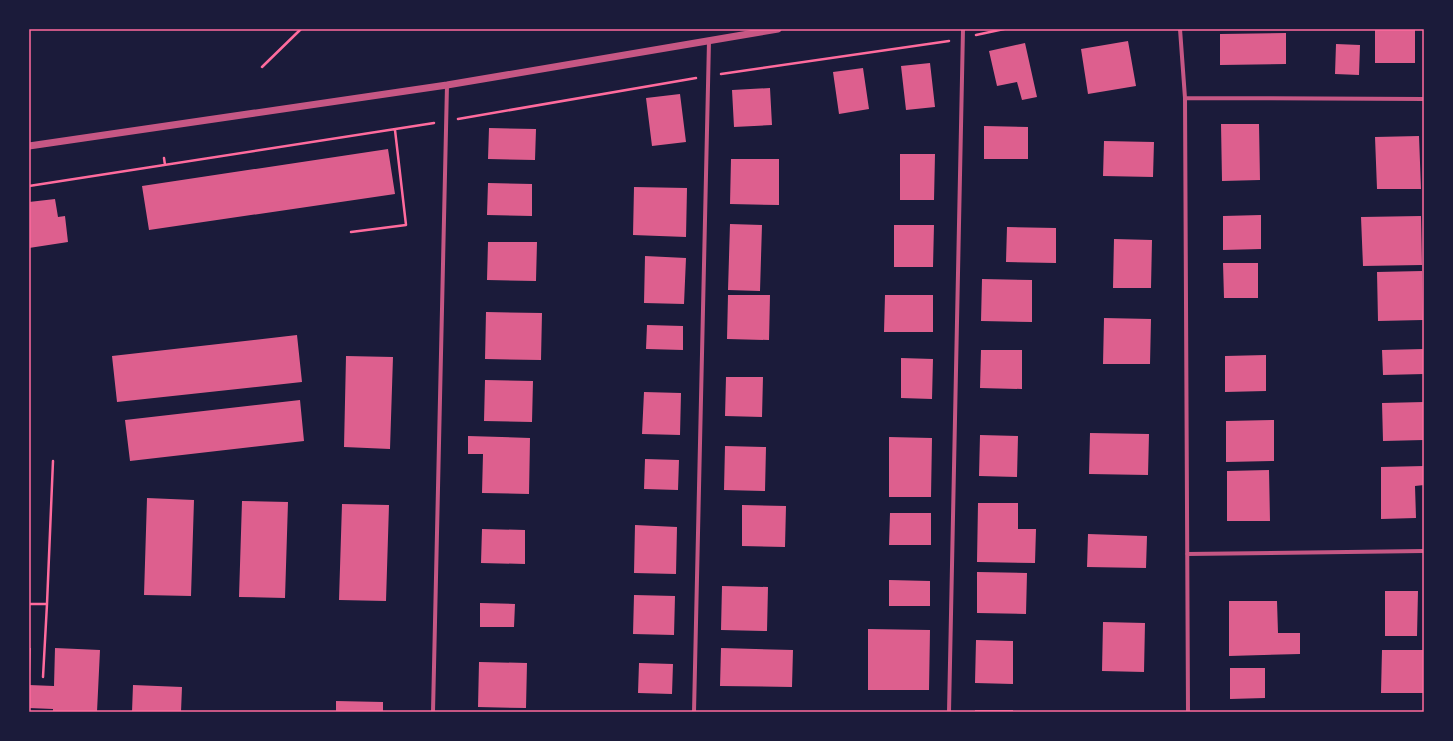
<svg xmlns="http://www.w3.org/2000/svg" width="1453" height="741" viewBox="0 0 1453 741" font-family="'Source Sans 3',sans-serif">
<rect width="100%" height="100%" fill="#1b1b3a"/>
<!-- building -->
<path fill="#dd5f8e" d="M1375,29L1415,30V63H1375Z
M1286,33V64L1220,65V34Z
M1128,41L1136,86L1088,94L1081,49Z
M1025,43L1037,97L1022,100L1017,82L997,86L989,51Z
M1336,44L1360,45L1359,75L1335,74Z
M930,63L935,107L906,110L901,66Z
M863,68L869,109L839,114L833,72Z
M770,88L772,125L734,127L732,90Z
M680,94L686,142L652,146L646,98Z
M1221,124H1259L1260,180L1222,181Z
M984,126L1028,127V159H984Z
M489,128L536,129L535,160L488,159Z
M1419,136L1421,189H1377L1375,137Z
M1104,141L1154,142L1153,177L1103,176Z
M388,149L395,194L149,230L142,186Z
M900,154H935L934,200H900Z
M731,159H779V205L730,204Z
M488,183L532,184V216L487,215Z
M634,187L687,188L686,237L633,235Z
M55,199L58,217L65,216L68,242L29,248V202Z
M1261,215V249L1223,250V216Z
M1421,216L1422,265L1363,266L1361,217Z
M730,224L762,225L760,291L728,290Z
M894,225H934L933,267H894Z
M1007,227L1056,228V263L1006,262Z
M1114,239L1152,240L1151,288H1113Z
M488,242H537L536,281L487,280Z
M645,256L686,258L684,304L644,303Z
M1223,263H1258V298H1224Z
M1422,271L1423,320L1378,321L1377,272Z
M982,279L1032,280V322L981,321Z
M728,295H770L769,340L727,339Z
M885,295H933V332H884Z
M486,312L542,313L541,360L485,359Z
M1104,318L1151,319L1150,364H1103Z
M647,325L683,326V350L646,349Z
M297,335L302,382L117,402L112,356Z
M1424,349V374L1383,375L1382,350Z
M981,350H1022V389L980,388Z
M1266,355V391L1225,392V356Z
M346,356L393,357L390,449L344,447Z
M901,358L933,359L932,399L901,398Z
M726,377H763L762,417L725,416Z
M485,380L533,381L532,422L484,421Z
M644,392L681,393L680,435L642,434Z
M300,400L304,441L130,461L125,420Z
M1424,402V440L1383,441L1382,403Z
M1274,420V461L1226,462V421Z
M1090,433L1149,434L1148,475L1089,474Z
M980,435L1018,436L1017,477L979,476Z
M468,436L530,438L529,494L482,493L483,454H468Z
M889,437L932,438L931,497H889Z
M725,446L766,447L765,491L724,490Z
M645,459L679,460L678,490L644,489Z
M1424,466V485L1415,486L1416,518L1381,519V467Z
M1269,470L1270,521H1227V471Z
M147,498L194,500L191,596L144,595Z
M242,501L288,502L285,598L239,597Z
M978,503H1018V529H1036L1035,563L977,562Z
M342,504L389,505L386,601L339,600Z
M742,505L786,506L785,547L742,546Z
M890,513H931V545H889Z
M635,525L677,527L676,574L634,573Z
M482,529L525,530V564L481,563Z
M1088,534L1147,536L1146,568L1087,567Z
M977,572L1027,573L1026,614L977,613Z
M889,580L930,581V606H889Z
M722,586L768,587L767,631L721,630Z
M1385,591H1418L1417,636H1385Z
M634,595L675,596L674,635L633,634Z
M1229,601H1277L1278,633H1300V654L1229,656Z
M480,603L515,604L514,627H480Z
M1103,622L1145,623L1144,672L1102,671Z
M868,629L930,630L929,690H868Z
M976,640L1013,641V684L975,683Z
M29,648H31L30,675H29Z
M55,648L100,650L97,712H53V709L29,708V685L54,686Z
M721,648L793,650L792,687L720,686Z
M1382,650H1424V693H1381Z
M479,662L527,663L526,708L478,707Z
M639,663L673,664L672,694L638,693Z
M1230,668H1265V698L1230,699Z
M133,685L182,687L181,712H132Z
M336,701L383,702V712H336Z
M975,710H1013V712H975Z"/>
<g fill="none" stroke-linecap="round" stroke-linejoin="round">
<!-- path -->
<path stroke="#ff6b9d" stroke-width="2.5" d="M976,35L1004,29
M262,67L301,29
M721,74L949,41
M458,119L696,78
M164,158L165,165
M29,186L434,123
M351,232L406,225L395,130
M29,604H47L53,461
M43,677L47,604"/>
<!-- minor -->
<path stroke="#c65784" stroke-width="4" d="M1180,29L1185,98L1188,712
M1185,98L1424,99
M1187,554L1424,551
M433,712L447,85
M694,712L709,41
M949,712L963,29"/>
<!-- tertiary -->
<path stroke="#c65784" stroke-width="7" d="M29,146L447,85L778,29"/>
</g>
<!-- border -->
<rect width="1453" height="741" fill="none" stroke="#1b1b3a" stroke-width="60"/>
<rect x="30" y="30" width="1393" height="681" fill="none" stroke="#ff6b9d" stroke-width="1.5"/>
</svg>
